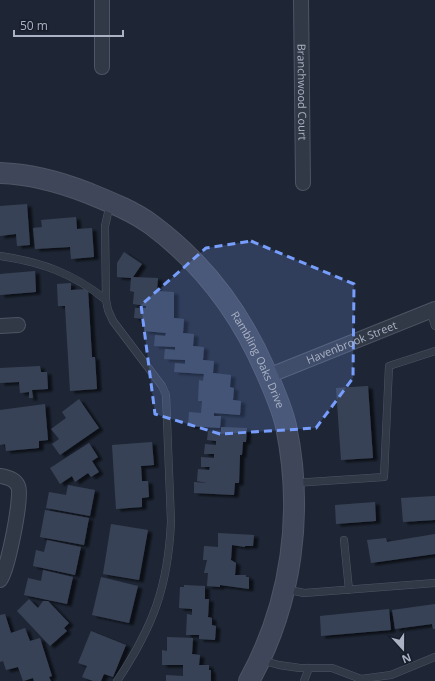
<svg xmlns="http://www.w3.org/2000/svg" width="435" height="681" viewBox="0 0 435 681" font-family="'Open Sans',sans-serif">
<defs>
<filter id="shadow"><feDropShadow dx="4.5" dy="2.5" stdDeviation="1" flood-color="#0009"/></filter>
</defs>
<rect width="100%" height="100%" fill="#1e2635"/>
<!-- building -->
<path fill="#394356" filter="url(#shadow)" d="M27,204L30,245L17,246L16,234L0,236V206Z
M76,217L77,229L92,228L94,257L71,259L70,247L35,249L33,228L42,227L41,220Z
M124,252L142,264L133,277L158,278L157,291L174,292V318L184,319L183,333L194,334L193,346L204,347L203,360L214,361L213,373L231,375L230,387L234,388L233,400L241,401L240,415L214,413V416H221L220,428L188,426L189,412L201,413L202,401H198L199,380L203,381L204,374L174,372L175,363L185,364V360L164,359L165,349L175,350V347L154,346L155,335L165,336L166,333L144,331L145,319L134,318L135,308H146V306L133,304L134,292L130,291L131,278L117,277V263Z
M35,271L36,292L0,295V274Z
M71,283V290L88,289L92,357H95L97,389L70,391L65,306H58L57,284Z
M40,366L41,372H47L48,389L32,390L33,398H29V392L20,393L19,382L0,383V368Z
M368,386L373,458L341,460L336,388Z
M79,399L99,428L60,455L52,444L59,439L51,429L66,418L62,412Z
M45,404L48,440L39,441V448L6,451L5,444L0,445V410Z
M221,427L247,428L246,442H243L242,455H240L239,483H235L234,495L194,493V482L207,483L197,481L198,469L209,470L210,467H201V457L214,458V454H204L205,444L216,445V441L207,440L208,431L221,432Z
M152,442L154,465L141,466L142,481H148L149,497L142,498V507L116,509L112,445Z
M89,443L98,457L92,461L99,472L91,477L88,473L75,482L72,476L60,484L50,468Z
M68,485L95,490L90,516L46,508L49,492L66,495Z
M435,496V520L403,522L401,498Z
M375,502L376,521L336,524L335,505Z
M45,510L89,518L84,545L40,537Z
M111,524L148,530L139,580L103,574Z
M218,533L254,535L253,546H245V547L232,545L231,560L236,563L235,575H246V577H249V589L220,585V587L207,586L208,573H204L207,560H203L204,546L218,547Z
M435,534V554L371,563L367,540L386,538L387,542Z
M47,540L81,547L75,575L33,566L36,550L44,552Z
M43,570L73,577L67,604L24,595L28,578L41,581Z
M101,577L138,586L129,623L92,615Z
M184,585L205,586V599H209L208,617L212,618V625L216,626L215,640L199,639V635H186L187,614L192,615V609L179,608L180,587H184Z
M29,599L38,608L43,601H48L69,623L64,628L67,631L50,646L17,611Z
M435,604V629H433L432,624L395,629L392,610Z
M389,609L391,630L321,636L320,616Z
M5,614L11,633L25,628L30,641L40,638L52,676L49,677L51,681H34L33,678L23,681L18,667L6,670L3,661L0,662V615Z
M91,631L126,645L113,677L104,674L101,681H93L82,677L87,666L78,663Z
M167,637L193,638L192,654L200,655L199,665H209V670H211V681H166V675L183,676V665H162V650L167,651Z"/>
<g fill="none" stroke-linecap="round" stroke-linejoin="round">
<defs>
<path id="lane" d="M110,204L105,226L106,300L108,310L113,321L162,386L166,395L171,522C168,587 153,627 117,681
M0,256C41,262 73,273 106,300
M430,311L435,326
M294,483L384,477L389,366L435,351
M344,540L349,590
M285,589L304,593L435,583
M261,660L279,665L300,668H332L361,679L391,675L435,657
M304,681L309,668"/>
<g id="street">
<path d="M102,0V67"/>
<path id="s1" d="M301,0L303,183"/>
<path d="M0,326L18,325"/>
<path id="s2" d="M268,376L435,309"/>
<path d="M0,476C7,477 15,479 18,486C23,496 7,573 0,580"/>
</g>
<g id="secondary">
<path id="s3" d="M0,173C30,174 60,182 88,193C110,202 133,211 152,225C203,263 241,314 266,372C274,390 282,408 286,426C304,513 292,603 249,681"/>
</g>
</defs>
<!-- lane casing -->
<use href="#lane" stroke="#4e5564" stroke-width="8"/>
<!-- street casing -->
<use href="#street" stroke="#4e5564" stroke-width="16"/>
<!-- secondary casing -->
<use href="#secondary" stroke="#4e5564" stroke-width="22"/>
<!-- lane -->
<use href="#lane" stroke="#313846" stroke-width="7"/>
<!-- street -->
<use href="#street" stroke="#313846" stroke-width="14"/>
<!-- secondary -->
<use href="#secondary" stroke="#3f4659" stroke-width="20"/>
</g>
<!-- marked area -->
<path fill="#779efc" fill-opacity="0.2" stroke="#779efc" stroke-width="3" stroke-dasharray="8 5" stroke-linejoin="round" d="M251,241L354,284L353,378L316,428L220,434L155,414L141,305L206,248Z"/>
<g text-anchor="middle" stroke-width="3" stroke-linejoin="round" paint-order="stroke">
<!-- street labels -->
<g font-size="11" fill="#aab2c3" stroke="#171d2a">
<text dy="4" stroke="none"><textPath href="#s1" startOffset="92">Branchwood Court</textPath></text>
<text dy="4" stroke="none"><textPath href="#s2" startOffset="90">Havenbrook Street</textPath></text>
<text dy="4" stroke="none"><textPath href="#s3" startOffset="336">Rambling Oaks Drive</textPath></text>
</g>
</g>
<!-- north arrow -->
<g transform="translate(403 649) rotate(159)" stroke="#171d2a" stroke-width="3" paint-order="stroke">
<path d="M0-3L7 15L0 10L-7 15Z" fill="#aab2c3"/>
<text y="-6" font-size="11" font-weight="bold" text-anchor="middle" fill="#aab2c3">N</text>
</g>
<!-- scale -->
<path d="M14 30v6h109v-6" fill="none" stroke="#aab2c3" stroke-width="2"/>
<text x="20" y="30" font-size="12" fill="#aab2c3" stroke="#171d2a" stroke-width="3" paint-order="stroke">50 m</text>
</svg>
